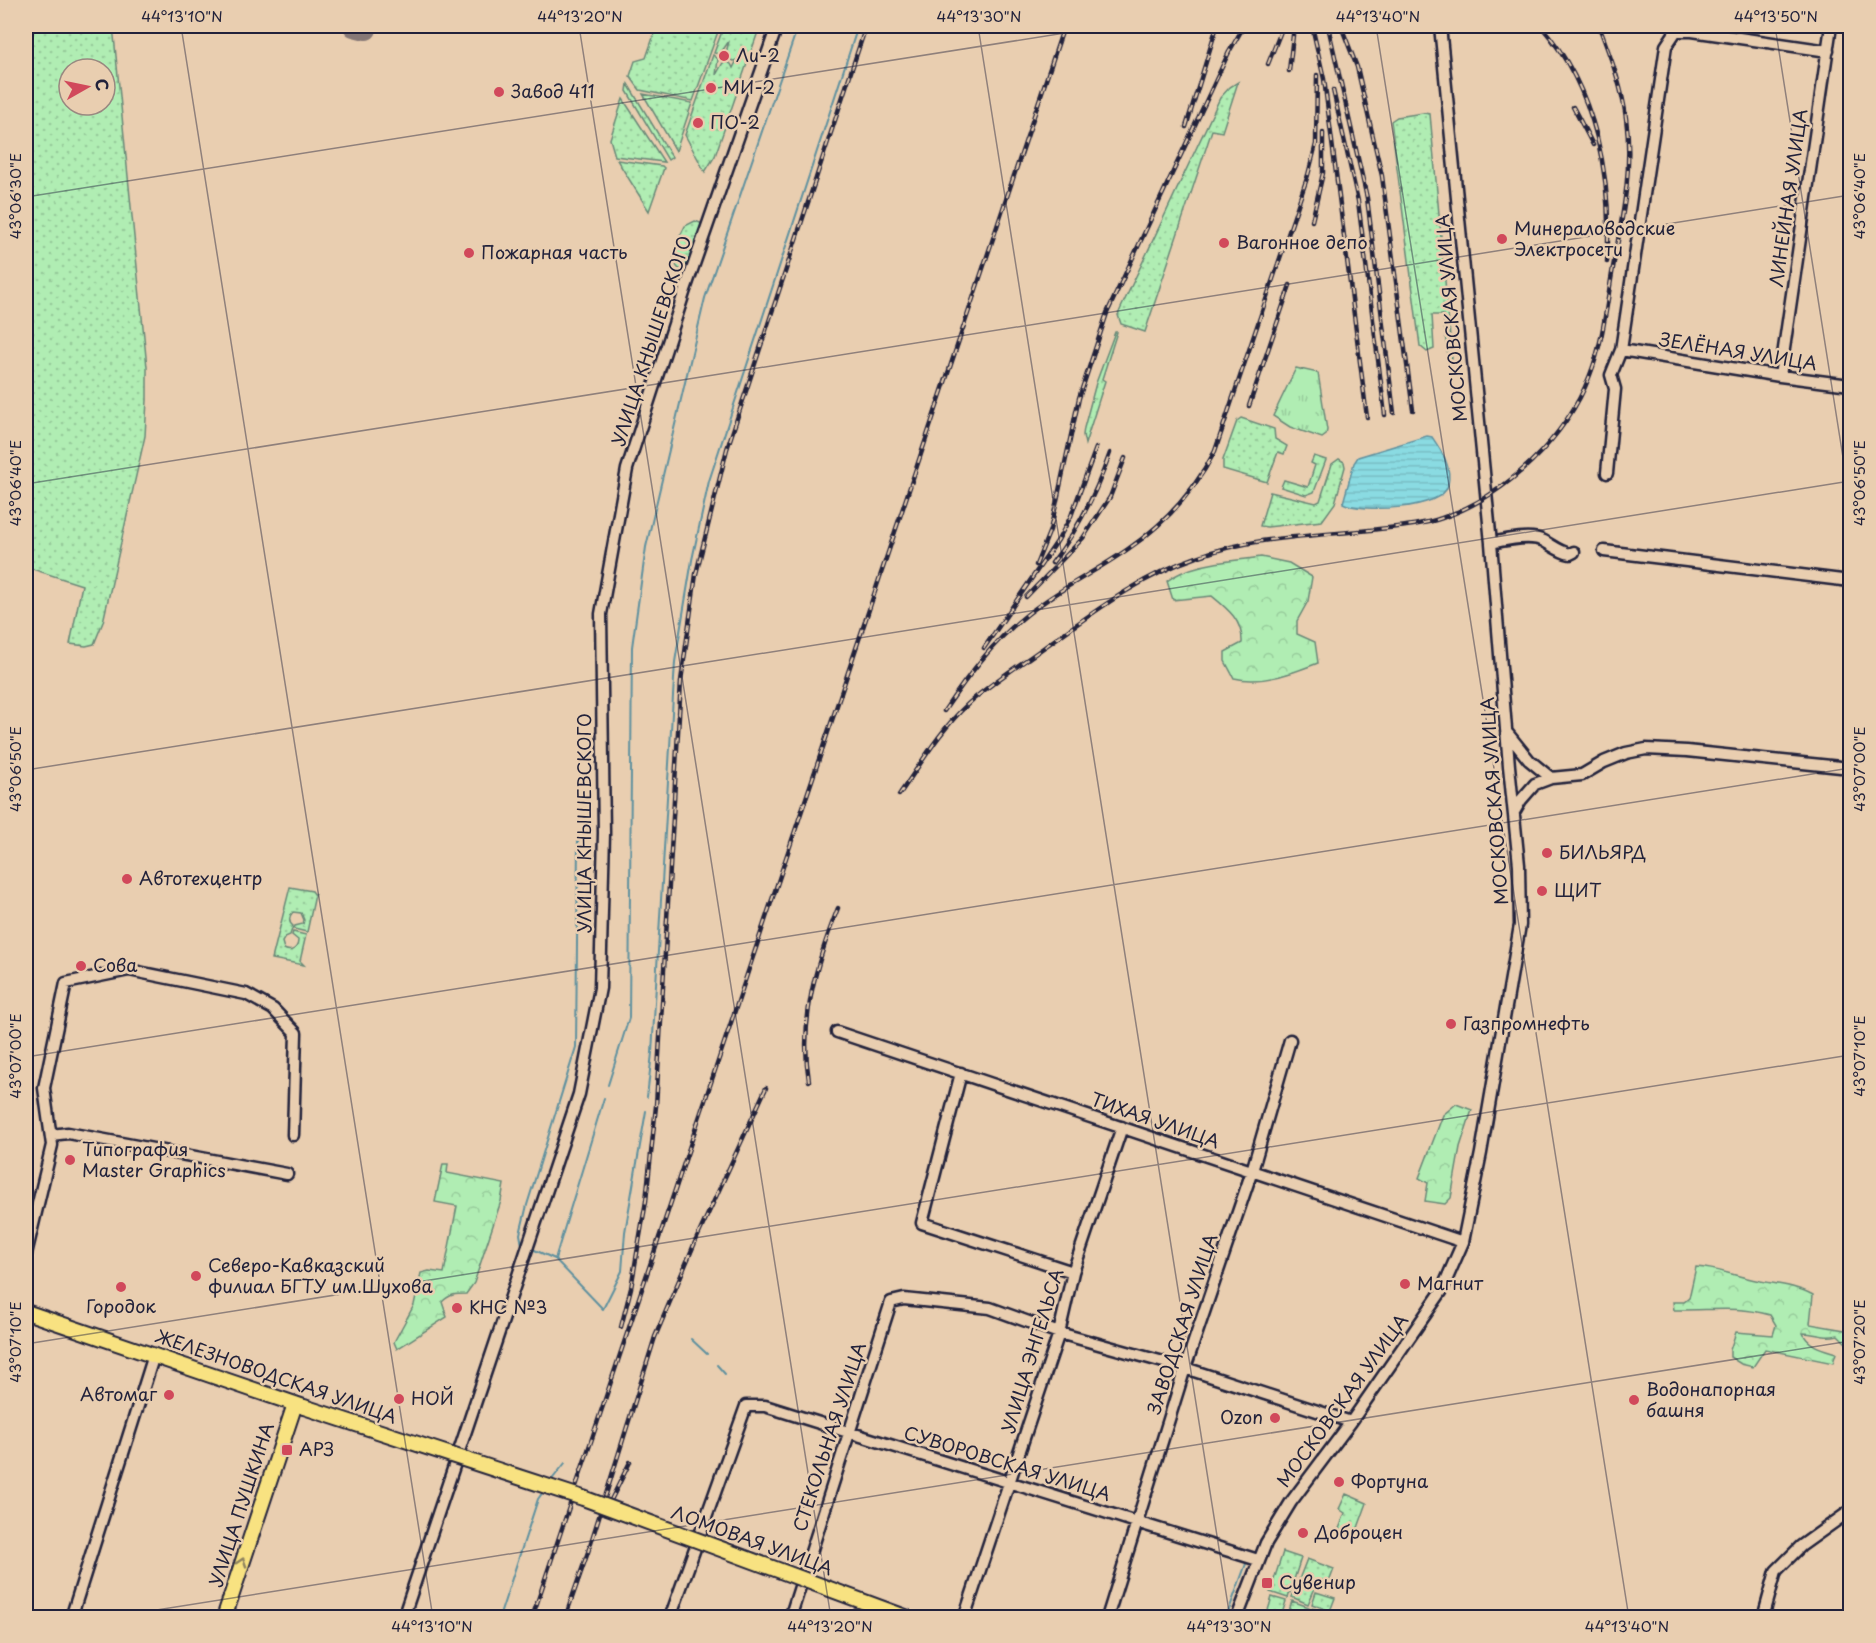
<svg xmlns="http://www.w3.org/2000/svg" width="1876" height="1643" viewBox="0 0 1876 1643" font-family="'Playpen Sans',sans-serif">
<defs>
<pattern id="grass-dots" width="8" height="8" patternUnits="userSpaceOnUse" patternTransform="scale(1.5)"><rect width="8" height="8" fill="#b0edb3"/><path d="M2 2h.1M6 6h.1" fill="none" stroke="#97cb9b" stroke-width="1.8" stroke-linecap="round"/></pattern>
<pattern id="forest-crowns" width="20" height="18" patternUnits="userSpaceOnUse" patternTransform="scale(1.5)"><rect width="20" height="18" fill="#b0edb3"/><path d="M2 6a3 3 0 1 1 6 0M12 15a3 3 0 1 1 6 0" fill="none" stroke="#97cb9b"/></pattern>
<pattern id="park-tufts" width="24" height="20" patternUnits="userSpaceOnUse" patternTransform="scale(1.5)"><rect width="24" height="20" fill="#b0edb3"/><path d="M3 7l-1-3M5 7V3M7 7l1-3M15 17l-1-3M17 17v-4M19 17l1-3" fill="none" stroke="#97cb9b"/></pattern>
<pattern id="water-rules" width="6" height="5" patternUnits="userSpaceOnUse" patternTransform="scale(1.5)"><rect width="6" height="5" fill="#8adbe2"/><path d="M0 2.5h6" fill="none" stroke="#77bcc3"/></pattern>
</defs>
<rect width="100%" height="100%" fill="#e9ceb0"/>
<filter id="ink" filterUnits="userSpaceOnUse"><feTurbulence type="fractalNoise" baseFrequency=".0167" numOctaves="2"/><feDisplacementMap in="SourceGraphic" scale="12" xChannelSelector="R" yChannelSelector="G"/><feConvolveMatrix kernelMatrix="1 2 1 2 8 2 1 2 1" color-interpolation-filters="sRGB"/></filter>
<g filter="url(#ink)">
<!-- grass -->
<path fill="url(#grass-dots)" stroke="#698877" stroke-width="1.5" fill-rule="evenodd" d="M35,26H113L147,367V400L145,436L103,622L94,644L86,646L70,644L82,585L26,567V60ZM69,69H105V105H69Z
M657,26H720L693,101L640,90L630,76L635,61L646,58Z
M724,26H760L715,156L705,172L685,135L713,55L718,59L716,75L724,61L731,64L733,68L737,60L733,61L725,57L729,41L720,54L714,53Z
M1238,82L1222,132L1212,130L1145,332L1121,324L1118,315L1121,308L1220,98L1230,87Z
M628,84L672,157L668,160L627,91Z
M643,94L692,103L676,151Z
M623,99L664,162L615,156L610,139Z
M1423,113L1430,114L1452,359H1448L1443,315H1432L1434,349L1427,352L1420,346L1391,121L1397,117Z
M617,160L662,166L664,168L649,211Z
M695,221L703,224L687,269H679C667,257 679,239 685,226Z
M1115,332H1117L1102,379L1105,381L1085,444L1083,435L1084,428L1096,383Z
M1241,418L1274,429L1275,439L1287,446L1284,454L1278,452L1267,482L1223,469V460L1237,421Z
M1314,456L1326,460L1314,492L1306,495L1281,487L1284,480L1308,487L1315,465L1311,463Z
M1339,459L1344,462L1345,467L1335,503L1322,521L1267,527L1260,526L1270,492L1316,503L1320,501L1332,464Z
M290,887L312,891L315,895L307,932L294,929L295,926L303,924L304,920L301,913L293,912C289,916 288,922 293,926L290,935L285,937L282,942L284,949C292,953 298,948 298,940L292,935L293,932L306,935L300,961L304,965L272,959Z
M1346,1494L1367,1503L1355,1536L1339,1529L1345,1513L1339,1509Z
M1283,1552L1301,1558L1288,1598L1270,1592Z
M1307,1559L1334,1569L1329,1582L1322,1580L1315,1588L1308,1604L1292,1597Z
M1316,1592L1335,1598L1330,1611L1312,1604Z
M1272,1597L1286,1601L1281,1617H1266Z
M1292,1601L1328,1614L1327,1617H1308L1289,1611Z"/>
<!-- forest -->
<path fill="url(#forest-crowns)" stroke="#698877" stroke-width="1.5" d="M1261,557L1289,563L1312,577L1308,601L1297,621V634L1315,642L1318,663C1292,673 1262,685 1234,678L1225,661V652L1242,643C1243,621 1228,609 1212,596L1173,600L1167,581C1192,562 1230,562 1261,557Z
M1456,1104L1472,1110L1460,1147L1451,1198L1445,1204L1425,1201L1428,1183L1419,1178L1443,1115Z
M443,1164H448L447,1173L504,1184L501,1201L474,1283L466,1294C455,1294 450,1294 442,1302L447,1317L397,1349L394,1342L414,1305L421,1273L429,1271L444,1273L457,1206L435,1202Z
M1696,1267C1713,1268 1727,1273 1743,1277C1766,1284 1792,1283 1813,1295L1810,1324L1850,1331V1345H1848L1838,1335C1823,1339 1817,1333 1803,1333C1808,1346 1823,1349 1836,1353L1833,1363L1765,1349L1753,1367L1741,1364L1730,1357V1350L1736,1332L1773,1335L1776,1325L1770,1315C1737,1305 1708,1311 1674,1310L1673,1302H1684L1689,1298Z"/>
<!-- park -->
<path fill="url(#park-tufts)" stroke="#698877" stroke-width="1.5" d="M1296,368L1318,373L1327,430L1326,435L1322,438L1290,427L1273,416Z"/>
<!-- water -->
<path fill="url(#water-rules)" stroke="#60919f" stroke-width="1.5" d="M1427,436L1432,437C1442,452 1452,466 1448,485C1443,510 1361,513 1343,503L1354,463L1358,457Z"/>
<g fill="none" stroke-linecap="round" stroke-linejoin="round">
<!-- stream -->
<path stroke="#60919f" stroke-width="2" d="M608,1085L629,1018L632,647L646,547L705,298L798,26
M647,1097L652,1053L675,662L692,560L709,481L858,26
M525,1246L522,1245L520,1234L527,1205L576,1047L578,840
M530,1248L555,1259L603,1309L622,1271L625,1232L646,1111
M555,1259L604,1098
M691,1339L707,1354
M717,1365L725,1374
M550,1482L565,1463
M499,1618L538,1499L543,1492
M1226,1618L1247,1561"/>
<!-- taxiway -->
<path stroke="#867876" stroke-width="22" d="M354,26L366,29"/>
<defs>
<path id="minor" d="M1621,350L1780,376L1850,385
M1780,376L1831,26
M1607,473L1615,389L1611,375L1621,350L1666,46L1676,31H1692L1828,51
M1491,543C1505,540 1531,534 1544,541C1553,546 1560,552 1570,554L1574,552
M1604,551L1850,581
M1508,734L1529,760L1551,778
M1514,812L1521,800L1535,784L1551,778L1582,775L1604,762L1626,753L1646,749L1687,751L1850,768
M837,1032L1463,1242
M961,1073L922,1223L1073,1272
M51,1135L68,1133L287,1174
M26,1254L52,1145L44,1088L66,983L129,970L246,994L273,1009L296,1033L293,1135
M71,1618L154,1355
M403,1618L579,1094L600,988L604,833L601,614L627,469L685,290L777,26
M670,1618L746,1406H765L1258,1560
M790,1618L891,1302L904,1299L990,1308L1059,1333L1185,1368L1351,1422
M964,1618L1059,1333L1073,1272L1122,1127
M1107,1618L1185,1368L1252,1171L1290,1040
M1237,1618L1266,1543L1291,1502L1351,1422L1441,1292L1463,1242L1481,1153L1520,925L1519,865L1509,766L1491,543L1440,26
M1763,1618L1776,1571L1801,1546L1850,1511"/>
<path id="major" d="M26,1312L304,1407
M224,1618L295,1404"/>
</defs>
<!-- minor casing -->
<use href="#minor" stroke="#22223b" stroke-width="15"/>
<!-- major casing -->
<use href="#major" stroke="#22223b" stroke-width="18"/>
<!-- minor -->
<use href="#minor" stroke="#e9ceb0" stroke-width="10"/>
<!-- major -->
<use href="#major" stroke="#f8e281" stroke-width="14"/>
<defs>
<path id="rail" d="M1312,26L1324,79L1367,417
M1328,26L1367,198L1394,413
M1341,26L1357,67L1382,176L1413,410
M1541,26C1596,89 1613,180 1607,262
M1268,64L1283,26
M1289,71L1294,26
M1333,90L1358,201L1385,415
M1573,107L1593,145
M1186,127L1217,26
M1312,221L1323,173V133
M1249,406L1290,285
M1052,563C1079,529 1096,493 1110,453
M1036,565L1050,530L1056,505L1079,398L1107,313L1229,52L1244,26
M1026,597L1083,538L1110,497L1125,458
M984,648L1058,540L1071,516L1096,448
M944,711C967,677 992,643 1024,617C1056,590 1094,573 1128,549C1166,523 1194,492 1215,451L1308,175L1316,144L1317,75
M899,795C920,765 940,730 968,704C992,682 1020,665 1046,646C1094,612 1141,576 1197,557C1251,537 1313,536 1370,530C1394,527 1419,526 1442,518C1506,496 1566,438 1590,375C1604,339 1607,300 1614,262C1623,214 1633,167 1626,118C1622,86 1610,56 1599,26
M809,1081C799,1020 816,964 838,908
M621,1327L631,1288L646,1201L656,1106L681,681L696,574L727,449L866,26
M611,1500L630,1462
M532,1618L1064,26
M565,1618L588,1552L655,1337L696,1240L766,1088"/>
</defs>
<!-- rail casing -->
<use href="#rail" stroke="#22223b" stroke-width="4.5"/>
<!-- rail -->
<use href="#rail" stroke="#e9ceb0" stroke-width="2" stroke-dasharray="7" stroke-linecap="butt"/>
<defs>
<path id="major-bridge" d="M304,1407L583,1498L908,1618"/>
</defs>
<!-- major-bridge casing -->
<use href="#major-bridge" stroke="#22223b" stroke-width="18" stroke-linecap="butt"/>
<!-- major-bridge -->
<use href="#major-bridge" stroke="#f8e281" stroke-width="14"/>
</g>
<!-- one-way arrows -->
<defs><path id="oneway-chevron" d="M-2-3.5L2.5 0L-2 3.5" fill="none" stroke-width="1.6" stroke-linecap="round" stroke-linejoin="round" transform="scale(1.5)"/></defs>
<use stroke="#8d825e" href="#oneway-chevron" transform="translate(242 1562) rotate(-72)"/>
</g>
<!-- ticks -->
<path fill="none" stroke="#22223b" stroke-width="1.5" stroke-opacity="0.45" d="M181,26L433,1618M579,26L831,1618M978,26L1230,1618M1376,26L1629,1618M1775,26L1850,502M26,197L1109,26M26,484L1850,195M26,770L1850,481M26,1057L1850,768M26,1344L1850,1055M26,1562L34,1618M106,1618L1850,1341"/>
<!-- markers -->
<g fill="#d1495b" stroke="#e9ceb0" stroke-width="2">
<circle cx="724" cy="56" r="6"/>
<circle cx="711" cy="88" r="6"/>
<circle cx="499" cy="92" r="6"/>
<circle cx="698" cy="123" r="6"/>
<circle cx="1502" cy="239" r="6"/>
<circle cx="1224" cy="243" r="6"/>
<circle cx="469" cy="253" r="6"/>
<circle cx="1547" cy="853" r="6"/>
<circle cx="127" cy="879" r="6"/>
<circle cx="1542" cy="891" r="6"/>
<circle cx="81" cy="966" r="6"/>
<circle cx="1451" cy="1024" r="6"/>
<circle cx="70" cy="1160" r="6"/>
<circle cx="196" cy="1276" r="6"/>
<circle cx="1405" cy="1284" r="6"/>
<circle cx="121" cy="1287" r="6"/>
<circle cx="457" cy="1308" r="6"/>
<circle cx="169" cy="1395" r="6"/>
<circle cx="399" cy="1399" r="6"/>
<circle cx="1634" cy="1400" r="6"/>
<circle cx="1275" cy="1418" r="6"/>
<rect x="281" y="1444" width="12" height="12" rx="3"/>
<circle cx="1339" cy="1482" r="6"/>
<circle cx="1303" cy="1533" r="6"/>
<rect x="1261" y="1577" width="12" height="12" rx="3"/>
</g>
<g text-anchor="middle" stroke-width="5" stroke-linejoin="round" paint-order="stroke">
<!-- poi labels -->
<g font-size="18" fill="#22223b" stroke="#e9ceb0" text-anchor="start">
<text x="736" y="62">Ли-2</text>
<text x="723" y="94">МИ-2</text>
<text x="511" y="98">Завод 411</text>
<text x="710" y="129">ПО-2</text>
<text x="1514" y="235">Минераловодские<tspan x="1514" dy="21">Электросети</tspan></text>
<text x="1236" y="249">Вагонное депо</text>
<text x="481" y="259">Пожарная часть</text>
<text x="1559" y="859">БИЛЬЯРД</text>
<text x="139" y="885">Автотехцентр</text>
<text x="1554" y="897">ЩИТ</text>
<text x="93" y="972">Сова</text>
<text x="1463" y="1030">Газпромнефть</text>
<text x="82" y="1156">Типография<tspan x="82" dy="21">Master Graphics</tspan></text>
<text x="208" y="1272">Северо-Кавказский<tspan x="208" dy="21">филиал БГТУ им.Шухова</tspan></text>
<text x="1417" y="1290">Магнит</text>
<text x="121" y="1313" text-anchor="middle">Городок</text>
<text x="469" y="1314">КНС №3</text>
<text x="1646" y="1396">Водонапорная<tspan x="1646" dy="21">башня</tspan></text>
<text x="157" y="1401" text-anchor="end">Автомаг</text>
<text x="411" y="1405">НОЙ</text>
<text x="1263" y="1424" text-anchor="end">Ozon</text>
<text x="299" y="1456">АРЗ</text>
<text x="1351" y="1488">Фортуна</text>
<text x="1315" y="1539">Доброцен</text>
<text x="1279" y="1589">Сувенир</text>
</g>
<!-- street labels -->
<g font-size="18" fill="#22223b" stroke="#e9ceb0">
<text transform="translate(1789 198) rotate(-82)" y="6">ЛИНЕЙНАЯ УЛИЦА</text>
<text transform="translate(1452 318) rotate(-95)" y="6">МОСКОВСКАЯ УЛИЦА</text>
<text transform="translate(652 341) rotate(-72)" y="6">УЛИЦА КНЫШЕВСКОГО</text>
<text transform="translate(1738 352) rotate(9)" y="6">ЗЕЛЁНАЯ УЛИЦА</text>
<text transform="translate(1495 801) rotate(-94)" y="6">МОСКОВСКАЯ УЛИЦА</text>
<text transform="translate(585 823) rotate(-90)" y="6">УЛИЦА КНЫШЕВСКОГО</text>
<text transform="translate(1155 1121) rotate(19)" y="6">ТИХАЯ УЛИЦА</text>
<text transform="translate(1183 1324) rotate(-72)" y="6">ЗАВОДСКАЯ УЛИЦА</text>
<text transform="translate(1033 1351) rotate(-73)" y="6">УЛИЦА ЭНГЕЛЬСА</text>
<text transform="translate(276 1377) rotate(19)" y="6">ЖЕЛЕЗНОВОДСКАЯ УЛИЦА</text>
<text transform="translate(1343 1401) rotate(-54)" y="6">МОСКОВСКАЯ УЛИЦА</text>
<text transform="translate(830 1437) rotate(-72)" y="6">СТЕКОЛЬНАЯ УЛИЦА</text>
<text transform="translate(1007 1464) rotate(17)" y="6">СУВОРОВСКАЯ УЛИЦА</text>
<text transform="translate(242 1505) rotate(-72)" y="6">УЛИЦА ПУШКИНА</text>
<text transform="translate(752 1541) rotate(20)" y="6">ЛОМОВАЯ УЛИЦА</text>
</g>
</g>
<!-- margin -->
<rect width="1876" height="1643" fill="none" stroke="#e9ceb0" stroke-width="66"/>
<!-- north arrow -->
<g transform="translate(87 87) rotate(81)"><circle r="28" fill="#e9ceb0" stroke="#998981" stroke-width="1.5"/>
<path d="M0-4.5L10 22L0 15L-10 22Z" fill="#d1495b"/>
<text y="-9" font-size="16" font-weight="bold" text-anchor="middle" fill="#22223b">С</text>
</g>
<rect x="33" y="33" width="1810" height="1577" fill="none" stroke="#22223b" stroke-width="2"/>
<g font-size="15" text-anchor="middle" fill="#22223b">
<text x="182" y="22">44°13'10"N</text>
<text x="580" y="22">44°13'20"N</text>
<text x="979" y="22">44°13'30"N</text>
<text x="1378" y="22">44°13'40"N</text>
<text x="1776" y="22">44°13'50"N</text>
<text transform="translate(1860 196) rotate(-90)" y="5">43°06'40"E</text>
<text transform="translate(16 196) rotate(-90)" y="5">43°06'30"E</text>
<text transform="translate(1860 483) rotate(-90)" y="5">43°06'50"E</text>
<text transform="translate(16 483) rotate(-90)" y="5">43°06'40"E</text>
<text transform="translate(1860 769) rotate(-90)" y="5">43°07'00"E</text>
<text transform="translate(16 769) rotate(-90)" y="5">43°06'50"E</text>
<text transform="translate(1860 1056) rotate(-90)" y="5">43°07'10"E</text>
<text transform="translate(16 1056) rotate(-90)" y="5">43°07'00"E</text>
<text transform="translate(1860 1342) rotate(-90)" y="5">43°07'20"E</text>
<text transform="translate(16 1342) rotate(-90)" y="5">43°07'10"E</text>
<text x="432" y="1632">44°13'10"N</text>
<text x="830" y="1632">44°13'20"N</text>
<text x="1229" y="1632">44°13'30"N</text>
<text x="1627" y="1632">44°13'40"N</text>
</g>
</svg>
